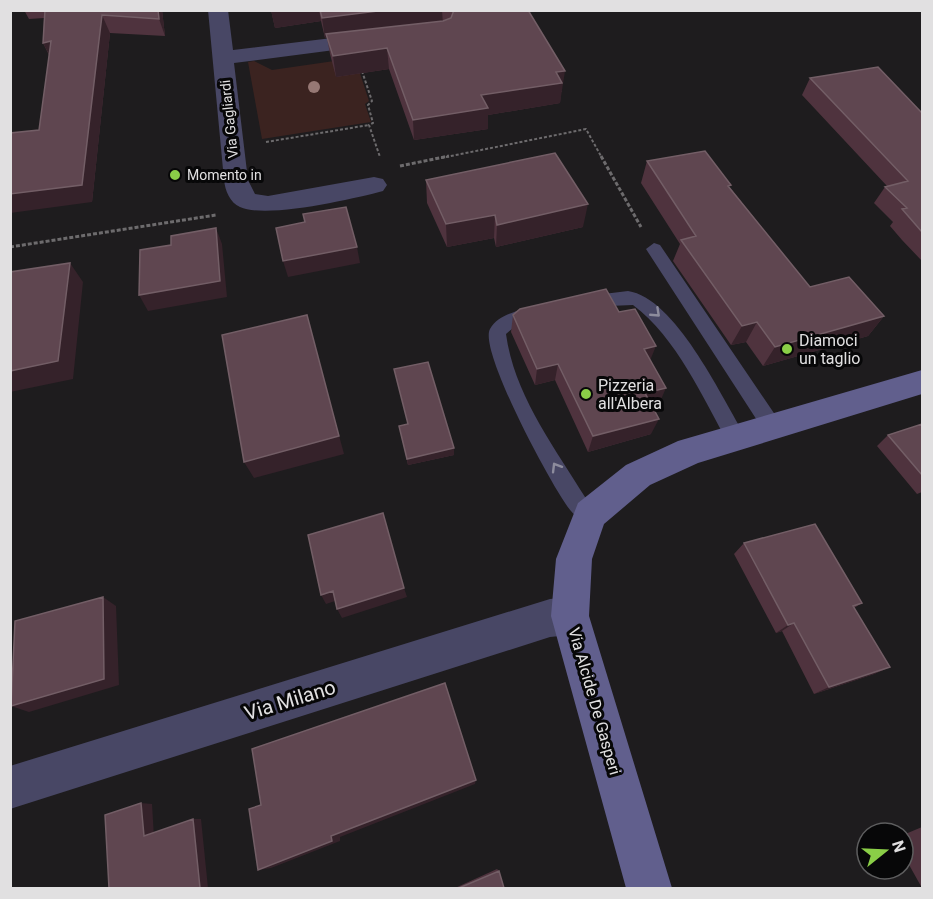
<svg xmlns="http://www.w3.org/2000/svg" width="933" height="899" viewBox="0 0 933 899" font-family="Roboto,sans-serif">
<rect width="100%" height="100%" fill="#1e1c1e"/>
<!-- green -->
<path fill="#3b2320" d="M355,58L369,101L365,104L371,122L262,139L248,62L254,61L272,70Z"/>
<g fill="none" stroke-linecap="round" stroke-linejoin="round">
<!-- path-far1 -->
<path stroke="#6d6b6d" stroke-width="2" stroke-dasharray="3 2" stroke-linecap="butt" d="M362,71L372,101L368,105L373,123L369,125L380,157
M266,142L369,125
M441,158L586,129L602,158"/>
<!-- path -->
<path stroke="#6d6b6d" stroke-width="3" stroke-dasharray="4 2" stroke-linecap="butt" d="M601,156L641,227
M400,166L449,156
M10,247L216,215"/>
<!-- lane -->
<path fill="#484765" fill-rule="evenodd" d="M654,243L660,245L780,422L783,428L780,434L773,436L766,434L646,249Z
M628,291C675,298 720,394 743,432L746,438L743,444L736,446L729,444C702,397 677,338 633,305L585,307L577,301L579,297Z
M538,306L544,307L547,312L544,317L519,323L506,334C514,394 554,447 585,497L597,507L600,514L597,521L590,523C583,521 576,517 571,511C554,491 478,350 490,329C499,313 522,310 538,306Z"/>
<!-- street -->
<path fill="#484765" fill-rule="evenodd" d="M208,10H228L233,50L373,33L380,35L383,39L380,43L373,45L234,63L248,180L255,194L268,196L374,177L383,179L387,185L383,191C353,199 266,219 240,207C230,203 225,190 224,180Z
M570,597L583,603L589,616L583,629L570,635L550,637L10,809V766L550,599Z"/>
<!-- secondary -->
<path fill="#615f8d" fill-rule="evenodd" d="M922,370V394L698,463L650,485L604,524L592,559L589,616L672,888H626L551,616L556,559L578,503L626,465L678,441Z"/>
</g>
<!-- trees -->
<circle fill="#967874" cx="314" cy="87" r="6"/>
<!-- wall -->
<path fill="#4f333e" d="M24,10H162L165,36L110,33L92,202L49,55L43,43L44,18L29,19Z
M271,10H528L562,92H561L560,103L488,115V129L414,140L389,69L336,77L330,54L327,38H325L321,21L275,28Z
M810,78L922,113V261L902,240L890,226L893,222L874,203L885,187L887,186L802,95Z
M647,161L730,188L810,287L884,316L868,336L763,366L746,342L731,345L673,261L680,244L641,183Z
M426,180L583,227L496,247L494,238L447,247L427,203Z
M619,312L650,360L659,404L652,406L651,434L588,452L555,380L535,385L511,332L513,315Z
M394,369L454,448V455L408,465L399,426L408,424Z
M922,424V492L917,494L877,446L888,435Z
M744,543L862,603L854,608L890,667L874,674L814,694L782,631L776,633L734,554Z
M922,827V888L903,854V835Z
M497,869L499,871L504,888H455Z"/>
<!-- shaded-wall -->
<path fill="#35222a" d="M158,10H162L165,36L159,19Z
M271,10H319L321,21L275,28Z
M386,10H442L443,25L326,34L327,38H325L322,18Z
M102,15L110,33L92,202L10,213V194Z
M51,41L52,60L43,43Z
M387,48L389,69L336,77L333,56Z
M565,71L560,103L488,115V129L414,140L413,120L481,95L556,72Z
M588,204L583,227L496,247L497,225Z
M495,215L494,238L447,247L446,224Z
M216,228L222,244L227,297L148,311L139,295Z
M357,247L360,263L288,277L283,261Z
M70,263L83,282L73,379L10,392V371Z
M307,315L344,454L254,478L244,462Z
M884,316L868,336L763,366L775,347Z
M757,322L746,342L731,345L742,326Z
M656,346L649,363L644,349Z
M558,364L555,380L535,385L537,369Z
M666,388L659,404L638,410L645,393Z
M659,419L651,434L588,452L593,436Z
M454,448V455L408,465L407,459Z
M404,588L407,597L342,618L337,609Z
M333,591L338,600L326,604L321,595Z
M103,597L116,606L119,685L29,712L11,706Z
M794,623L782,631L776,633L788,625Z
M890,667L874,674L814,694L829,687Z
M476,780L475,784L340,837V841L271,868L258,870L331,836Z
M141,803L152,804L154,837L144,836Z
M193,819H201L208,888H200Z"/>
<!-- building -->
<path fill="#5f4650" stroke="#735e66" stroke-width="1.5" d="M45,10H158L159,19L102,15L82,185L10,194V133L39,130L51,41L43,43Z
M320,10H386L322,18Z
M454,10H528L565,71L556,72L562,83L481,95L488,108L413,120L387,48L333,56L326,34L443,21L451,18Z
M878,67L922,113V232L902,209L907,208L885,187L908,181L810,78Z
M705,151L731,185L728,186L810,287L849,277L884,316L775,347L757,322L742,326L681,240L696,236L647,161Z
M555,153L588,204L497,225L495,215L446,224L426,180Z
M346,207L357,247L283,261L276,228L305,222L303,214Z
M216,228L220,281L139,295L140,250L171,245V236Z
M70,263L58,361L10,371V272Z
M606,289L619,312L635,309L656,346L644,349L666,388L645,393L659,419L593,436L558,364L537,369L513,315L520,309Z
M307,315L339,436L244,462L222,335Z
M428,362L454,448L407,459L399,426L408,424L394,369Z
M922,424V475L888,435Z
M383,513L404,588L337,609L333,591L321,595L308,535Z
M815,524L862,603L853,606L890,667L829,687L794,623L788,625L744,543Z
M103,597L104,679L11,706L15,621Z
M445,683L476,780L331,836L332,841L258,870L249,809L261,805L252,749Z
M141,803L144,836L193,819L200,888H109L105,815Z
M499,871L504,888H459Z"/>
<!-- one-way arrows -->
<defs><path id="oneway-chevron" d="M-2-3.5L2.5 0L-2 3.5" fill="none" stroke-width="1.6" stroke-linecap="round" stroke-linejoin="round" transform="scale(1.5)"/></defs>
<g stroke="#8d8c9d">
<use href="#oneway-chevron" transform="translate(656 313) rotate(43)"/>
<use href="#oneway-chevron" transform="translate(556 467) rotate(-121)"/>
</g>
<!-- markers -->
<g fill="#8ace47" stroke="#070708" stroke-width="2">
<circle cx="175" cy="175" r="6"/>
<circle cx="787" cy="349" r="6"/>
<circle cx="586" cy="394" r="6"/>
</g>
<g text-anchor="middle" stroke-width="6" stroke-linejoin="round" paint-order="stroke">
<!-- far-street labels -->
<g font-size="14" fill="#e1e0e1" stroke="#070708">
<text transform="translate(229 119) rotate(-96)" y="5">Via Gagliardi</text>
</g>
<!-- far-poi labels -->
<g font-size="14" fill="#e1e0e1" stroke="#070708" text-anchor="start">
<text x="187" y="180">Momento in</text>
</g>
<!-- poi labels -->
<g font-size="16" fill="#e1e0e1" stroke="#070708" text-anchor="start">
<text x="799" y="346">Diamoci<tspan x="799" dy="18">un taglio</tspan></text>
<text x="598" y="391">Pizzeria<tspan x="598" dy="18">all'Albera</tspan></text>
</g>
<!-- street labels -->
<g font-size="16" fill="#e1e0e1" stroke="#070708">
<text transform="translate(595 701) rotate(74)" y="6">Via Alcide De Gasperi</text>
</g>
<!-- near-street labels -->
<g font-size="20" fill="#e1e0e1" stroke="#070708">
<text transform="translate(290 700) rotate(-17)" y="7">Via Milano</text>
</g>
</g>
<!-- border -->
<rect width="933" height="899" fill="none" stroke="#e1e0e1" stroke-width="24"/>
<!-- north arrow -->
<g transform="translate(885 851) rotate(72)"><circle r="28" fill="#070708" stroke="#5e5e5f" stroke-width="1.5"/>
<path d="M0-4.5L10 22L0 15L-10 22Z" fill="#8ace47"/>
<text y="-9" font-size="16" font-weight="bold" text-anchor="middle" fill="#e1e0e1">N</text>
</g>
</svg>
